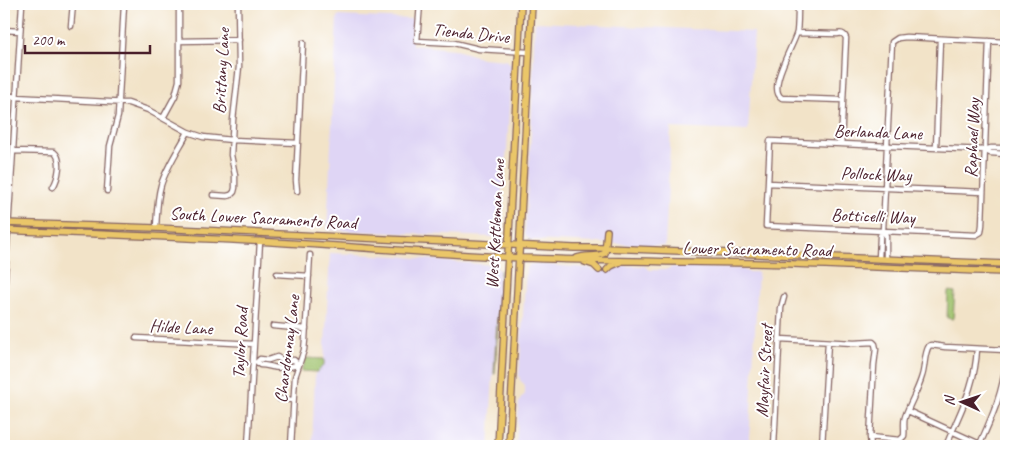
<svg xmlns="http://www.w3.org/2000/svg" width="1010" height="450" viewBox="0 0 1010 450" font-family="Caveat,sans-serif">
<rect width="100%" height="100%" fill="#fff"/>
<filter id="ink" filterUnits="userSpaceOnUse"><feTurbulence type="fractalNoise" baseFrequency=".02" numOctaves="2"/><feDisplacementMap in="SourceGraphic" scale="10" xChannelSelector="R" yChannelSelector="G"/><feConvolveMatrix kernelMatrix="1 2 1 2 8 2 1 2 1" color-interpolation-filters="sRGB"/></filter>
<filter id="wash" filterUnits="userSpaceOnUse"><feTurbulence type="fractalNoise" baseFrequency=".0096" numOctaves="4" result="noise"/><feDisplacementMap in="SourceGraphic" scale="20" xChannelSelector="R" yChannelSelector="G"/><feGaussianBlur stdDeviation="1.12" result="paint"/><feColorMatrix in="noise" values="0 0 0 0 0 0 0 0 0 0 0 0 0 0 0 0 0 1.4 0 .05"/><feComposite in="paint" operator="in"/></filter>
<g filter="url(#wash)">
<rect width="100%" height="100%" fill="#f2e3c8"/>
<!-- built -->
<path fill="#dfd5f5" d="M337,16L413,19L412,45L453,49L482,58L506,60L511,66L507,151L503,177L499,232L494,237L327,230Z
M535,22L754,32L748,131L671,128L665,246L533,240H530L526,236L525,233L531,133Z
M330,253L398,256L452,262L495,265L499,269L489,446L312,445L315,374L324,364Z
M533,264L590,268L595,271H609L614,267L619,266H644L650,270H665L672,267L742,269L748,272H758L749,446H516L519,403L521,398L525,394V385L520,380L519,375L526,270L529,265Z"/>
<!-- green -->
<path fill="#9dc16b" stroke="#74704b" d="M500,270H501L495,374H494Z
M948,291L955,292L953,319L947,318Z
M306,358L324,359V365L317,372L301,371Z"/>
</g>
<g filter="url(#ink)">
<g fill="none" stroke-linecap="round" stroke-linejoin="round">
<defs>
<path id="minor" d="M420,4L417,41L454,43L479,49L528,52
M798,4C798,13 798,23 797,32C794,45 766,89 782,98L843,100
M71,26L73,4
M4,30L20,31
M797,33L837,34C841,33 844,33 846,38L841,144
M179,41L239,40
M989,41L982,225L981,232L976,235L766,226L770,141L985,150L990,153L1006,154
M4,94L15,97L128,103L148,110L188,132L203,137L232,140L298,143
M163,118L175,96L179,81V4
M936,148L940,39
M985,150L991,148H1006
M13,151L54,152C63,159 58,179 53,187
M768,183L983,192
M107,191L110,146L118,116L124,4
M297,191L296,180L303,43
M213,195L227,196L231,195L234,192L235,188V175L231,155L233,120L239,67L238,4
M156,228C157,213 157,199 161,185C167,166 179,149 188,132
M883,230L886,236V259
M879,259L880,236L883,230L892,42L898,38L906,37L1006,42
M277,274L309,276
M4,293L13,151L22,4
M273,326L306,329
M136,338L254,344
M780,339L854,343L873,342L875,344L876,349L874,365L870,437L871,446
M277,357L282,360H294L298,364C293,367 278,369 273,367C268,366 265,365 260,365L257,362L260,359L268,360Z
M280,399L293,400
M908,411L984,446
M870,437L900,440L904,436C905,429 903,423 905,417C910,403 918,390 922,376C925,368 924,353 929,346L931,345L945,347L1006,350
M248,446L260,241
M291,446L295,377L304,350L305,340L310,255
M774,446L781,308L784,297
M822,446L828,342
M946,446C960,411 975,388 977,349
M979,446C992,417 1003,393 1006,361"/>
<path id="major" d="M4,223L156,228L574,248H606L705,252L1006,264
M4,230C110,235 215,238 321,245C388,249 455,255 522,258C600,261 677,262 754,263C838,265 922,269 1006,272
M577,258C586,254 597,258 605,253L607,231
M585,262L594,265L599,270
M607,270L611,266L620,262
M498,446L521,4
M509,446L532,4"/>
</defs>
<!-- minor casing -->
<use href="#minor" stroke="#856462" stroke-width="7"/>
<!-- major casing -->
<use href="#major" stroke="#856462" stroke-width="8"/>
<!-- minor -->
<use href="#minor" stroke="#fff" stroke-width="4.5"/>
<!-- major -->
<use href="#major" stroke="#eac669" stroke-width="5.5"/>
</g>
</g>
<g text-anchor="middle" stroke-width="4" stroke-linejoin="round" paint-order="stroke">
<!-- street labels -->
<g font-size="18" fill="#4a1f2b" stroke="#fff">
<text transform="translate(471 33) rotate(6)" y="6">Tienda Drive</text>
<text transform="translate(221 71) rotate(-87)" y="6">Brittany Lane</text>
<text transform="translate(878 132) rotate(2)" y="6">Berlanda Lane</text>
<text transform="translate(972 138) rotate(-88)" y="6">Raphael Way</text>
<text transform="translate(876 174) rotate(2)" y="6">Pollock Way</text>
<text transform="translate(873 216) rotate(2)" y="6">Botticelli Way</text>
<text transform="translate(263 218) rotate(3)" y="6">South Lower Sacramento Road</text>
<text transform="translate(495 224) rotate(-87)" y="6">West Kettleman Lane</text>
<text transform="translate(757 249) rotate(1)" y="6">Lower Sacramento Road</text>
<text transform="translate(181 327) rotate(3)" y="6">Hilde Lane</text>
<text transform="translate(240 343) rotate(-87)" y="6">Taylor Road</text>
<text transform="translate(287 349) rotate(-83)" y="6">Chardonnay Lane</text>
<text transform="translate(764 371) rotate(-87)" y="6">Mayfair Street</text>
</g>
</g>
<!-- margin -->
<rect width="1010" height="450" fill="none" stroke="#fff" stroke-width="20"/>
<!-- north arrow -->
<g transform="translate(962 402) rotate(273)" stroke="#ffffff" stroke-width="4" paint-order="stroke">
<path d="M0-4L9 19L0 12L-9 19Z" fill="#4a1f2b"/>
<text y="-8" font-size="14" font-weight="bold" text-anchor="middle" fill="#4a1f2b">N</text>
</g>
<!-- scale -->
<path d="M25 45v8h125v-8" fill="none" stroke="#4a1f2b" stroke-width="2.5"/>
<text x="32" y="45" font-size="15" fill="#4a1f2b" stroke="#ffffff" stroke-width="4" paint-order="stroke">200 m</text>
</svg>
